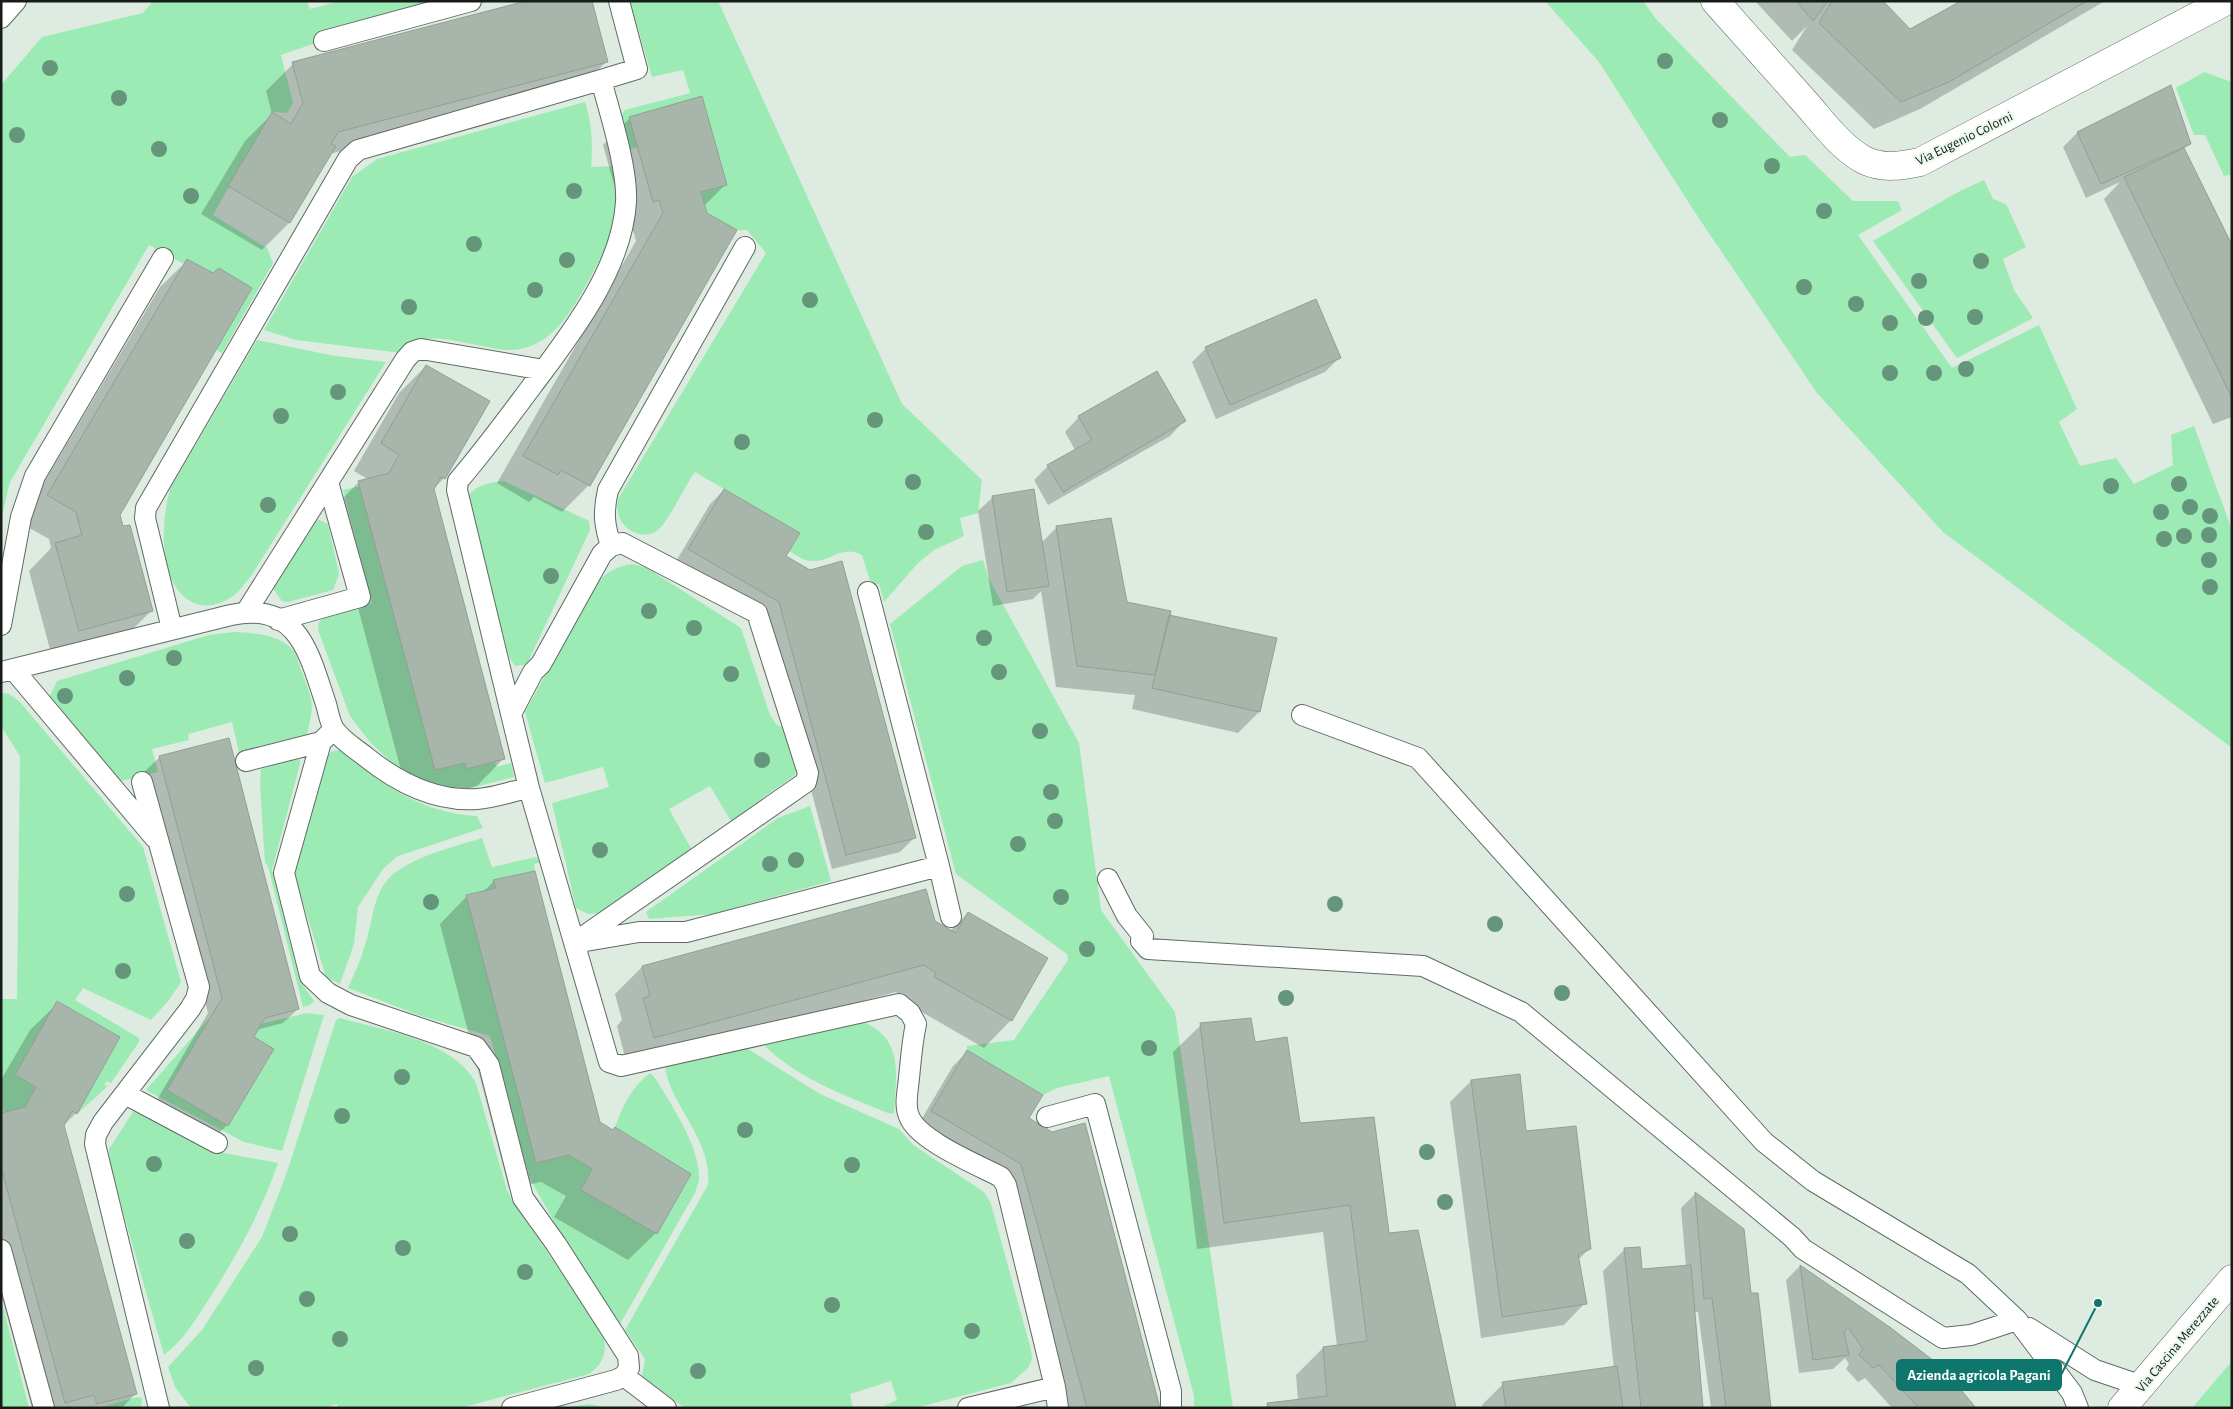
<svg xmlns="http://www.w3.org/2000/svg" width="2233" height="1409" viewBox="0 0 2233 1409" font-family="'Alegreya Sans',sans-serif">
<rect width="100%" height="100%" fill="#ddebe0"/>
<!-- green -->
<path fill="#9debb4" d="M153,1H307L310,9L340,1H436L281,55L293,103L287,113L272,112L213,215L267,248L273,263L222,353L216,350L252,288L219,268L213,273L188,259L184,264L149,245L10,482L1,519V85L42,37L143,13Z
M630,1H718L902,404L982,480L978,513L960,518L964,536L934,550L918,563L884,602L879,584H871L862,555C840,544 831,563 811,561C804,561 796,555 789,551L799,533L695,472C684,487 671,517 659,529C650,538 636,535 627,528C618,519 616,511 618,499L766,253L747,230H737L707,213L701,192L727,184L702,96L638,147L628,150L620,118L625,110L690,93L683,70L652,77Z
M1545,1H1643L1656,19L1790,157L1805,155L1853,201H1898L1902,210L1858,235L1952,368L2039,325L2077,409L2059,422L2080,466L2116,458L2134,484L2173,465L2171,435L2194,426L2232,530V748L1943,532L1817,393L1694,211L1599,62Z
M2204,72L2232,82V174L2224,176L2205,135H2194L2176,88Z
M585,102C592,124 593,144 591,167L618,166C618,186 619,207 614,226C609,245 599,261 590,278C573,309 551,350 510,350C487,350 438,332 420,341C413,344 407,349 401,353L296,340L264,330L352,177L377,159Z
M1984,180L1993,199L2006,204L2026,247L2003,259L2014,290L2033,318L1957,358L1873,241L1958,192Z
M257,340L335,356L386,362L251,576C245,583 240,591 233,596C223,603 209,608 197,604C157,591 160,519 171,487Z
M504,481L589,521L590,530L528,662L523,665L515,666L509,657L467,498C476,484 489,483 504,481Z
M360,486L435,770L465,763L467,769L495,762L497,767L511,763L514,777L467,789L453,788L433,785L409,774L392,763L369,741L350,716L318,630L319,622L325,616L372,603L343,490Z
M319,520L328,524L339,574L333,590L288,602L282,601L272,587L314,522Z
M983,560L988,577L1079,743L1101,910L1175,1012L1233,1408H1194V1396L1109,1076L1057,1088L1043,1095L967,1050V1046L1014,1040L1068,960L1067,954L956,874L890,624L962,566Z
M633,564L647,568L741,628L770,715L776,724L789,732L799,765L795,775L731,821L710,786L669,809L692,850L604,913L588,914L576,908L552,803L609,787L603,767L545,783L525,712L594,587C604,573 616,566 633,564Z
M234,632C253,633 283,634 295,653C298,659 300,668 303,675C314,704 314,704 307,734L239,752L232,722L188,734L189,740L152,749L158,772L121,781L51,706L48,700L57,681L209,635Z
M1,693L9,694L19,701L143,847L181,982L169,1000L151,1020L83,988L75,1000L139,1038V1042L111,1083L107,1081L104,1085L108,1086L77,1114L120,1037L57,1001L15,1075L36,1087L25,1107L1,1113V999H17L20,756L1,726Z
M341,750C355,757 364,769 377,779C408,800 439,814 477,816L483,828L398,856L383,869L358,907L354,944L340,984L326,977L294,873L326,756L333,751Z
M296,759L300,760V764L272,870L300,981L314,1001L310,1005L303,1007L268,866L265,863L260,785L261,769Z
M810,806L831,881L713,914L649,919L646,912L778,818Z
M482,838L492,867L536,857L541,862L534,864L535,871L494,880L496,888L467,895L537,1163L569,1155L592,1169L581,1190L657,1234L691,1174L615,1127C624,1104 631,1088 650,1073L655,1078C671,1104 700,1147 699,1178C699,1184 696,1188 695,1193L616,1331L530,1179L490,1036L421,1016L348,988C354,974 361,960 365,945C374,920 372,889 396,872C421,854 454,847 482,838Z
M306,1013L324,1015L282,1151L244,1142L146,1090L211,1016L167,1090L228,1126L274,1050L254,1037L261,1024Z
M340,1018C382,1030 453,1040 476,1083L507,1190L514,1204L602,1331C608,1350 605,1362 589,1374L460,1408H338L337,1404L325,1408H191L175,1387L168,1367L202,1330L262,1237L287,1172L336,1020Z
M859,1020C905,1037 896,1074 894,1114L888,1113C844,1095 796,1078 763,1044Z
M748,1049L820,1094L899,1129L913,1145L984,1192L991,1204L1031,1350L1032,1359L1028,1368L1011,1383L915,1408H880L897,1400L891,1381L850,1394L853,1408H685L642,1377L645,1359L625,1330L708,1185C713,1140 671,1107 665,1067Z
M135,1109L219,1152L278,1163C261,1212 237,1255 209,1299C196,1319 183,1341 164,1355L109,1163V1149Z
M1,1299L29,1408H1Z
M2232,1361V1408H2192Z
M137,1397L142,1398L141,1408H98Z
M588,1404L611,1408H563Z"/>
<!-- shadow -->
<path fill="#0003" d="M1755,1H1881L1910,31L1963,1H2105L1920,109L1874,129L1792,50L1807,26L1792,41Z
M607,61L579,89L330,154L289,223L262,250L201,214L245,141L272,114L266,91L293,64Z
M2170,87L2189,143L2184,149L2232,248V417L2213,424L2104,199L2120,182L2086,198L2063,147L2077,133Z
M630,118L726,184L704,206L589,485L562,512L534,497L529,502L497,483L636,241L632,227L626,228L603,145Z
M188,260L119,515L152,610L124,638L52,657L29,571L51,548L49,539L20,523L160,287Z
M1206,348L1340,357L1325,372L1216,419L1192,362Z
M426,366L444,478L433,489L504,758L477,786L439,796L438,789L408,797L332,509L359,482L369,480L354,471L399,393Z
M1157,373L1184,421L1170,436L1048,505L1034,480L1048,466L1075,450L1065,432L1079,417Z
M724,490L784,557L915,837L900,852L832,869L765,616L675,563L710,504Z
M993,497L1041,543L1056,528L1110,519L1126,603L1259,712L1238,733L1132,709L1135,695L1056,687L1041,591L1033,599L993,606L978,511Z
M160,757L298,1009L283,1023L256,1030L252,1038L227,1125L213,1139L154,1105L208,1013L145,771Z
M494,881L599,1123L690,1174L656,1233L628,1260L554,1217L566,1196L541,1182L509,1189L440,924L467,896L482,893Z
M968,913L1011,1020L984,1048L908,1004L910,1000L896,992L627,1065L617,1026L622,1020L615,994L642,967L950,931Z
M58,1003L76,1113L63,1126L136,1393L122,1408H32L1,1294V1114L6,1113L1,1110V1080L30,1030Z
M1201,1025L1254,1043L1299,1124L1388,1234L1455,1408H1264L1268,1404L1298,1401L1296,1375L1323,1348L1337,1346L1323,1232L1197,1249L1173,1052Z
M967,1052L1027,1118L1159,1408H1069L1007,1178L918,1125L953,1066Z
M1519,1075L1525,1132L1589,1249L1578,1260L1585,1303L1564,1325L1481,1338L1450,1102L1471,1081Z
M1695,1194L1743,1230L1750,1295L1770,1408H1711L1698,1312H1693L1702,1408H1482V1405L1503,1384L1614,1368L1603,1271L1624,1250L1641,1270L1686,1267L1681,1208Z
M1800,1266L1890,1329L1974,1408H1892L1865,1378L1858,1382L1846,1369L1849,1364L1845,1358L1833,1369L1799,1373L1786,1280Z"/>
<!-- building -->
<path fill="#a8b5ab" stroke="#929f95" d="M526,1H592L608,62L338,132L331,144L336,146L290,223L228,186L272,112L291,124L303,103L292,62Z
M1796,1H1828L1813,21Z
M1832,1H1883L1910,29L1961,1H2087L1949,82L1901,102L1819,23Z
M2171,85L2191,144L2101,184L2077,132Z
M702,96L727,185L701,192L707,213L737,230L590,486L561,470L558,475L523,456L663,213L659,200L653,202L629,117Z
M2184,148L2232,245V398L2124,177Z
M187,259L213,273L219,268L252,288L120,515L123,526L130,525L153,611L79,631L55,543L82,535L76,512L47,495Z
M1316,299L1341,358L1230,405L1205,347Z
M426,365L490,401L445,479L441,477L434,489L505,759L466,769L465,763L435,770L358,481L389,473L399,455L381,443Z
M1157,371L1186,421L1063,492L1047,465L1092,440L1078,416Z
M724,489L800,533L786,556L810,570L842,561L916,838L846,855L779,602L688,549Z
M1034,489L1049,586L1007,592L992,496Z
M1111,518L1127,602L1171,611L1155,675L1077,666L1056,526Z
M1169,615L1277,638L1260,712L1152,688Z
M229,738L299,1009L265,1018L261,1024L254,1037L274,1049L228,1126L167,1090L222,998L159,756Z
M535,871L600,1122L613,1130L615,1127L691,1174L657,1234L581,1190L592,1169L569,1155L536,1163L466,895L496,888L493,880Z
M926,889L935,921L956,933L968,912L1048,958L1012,1021L934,977L936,973L924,965L654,1038L643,998L650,996L642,966Z
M57,1001L120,1037L77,1114L72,1111L64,1125L137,1394L97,1404L94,1395L65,1403L1,1167V1113L25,1107L36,1087L15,1075Z
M1251,1018L1255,1042L1287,1037L1300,1123L1374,1117L1389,1233L1418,1230L1456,1408H1268L1267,1403L1327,1396L1323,1347L1367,1341L1350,1205L1224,1223L1200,1023Z
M967,1050L1043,1095L1029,1118L1052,1132L1085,1123L1160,1408H1087L1021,1164L931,1111Z
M1520,1074L1526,1131L1576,1126L1591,1249L1578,1254L1587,1304L1502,1317L1471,1080Z
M1695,1192L1744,1229L1751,1293H1758L1771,1408H1726L1712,1298L1704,1299Z
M1640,1247L1642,1269L1691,1265L1703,1408H1641L1624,1248Z
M1800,1265L1891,1328L1943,1368L1976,1408H1919L1879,1365L1873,1368L1859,1355L1863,1349L1848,1327L1844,1332L1849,1355L1813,1360Z
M1617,1366L1623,1408H1506L1502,1382Z"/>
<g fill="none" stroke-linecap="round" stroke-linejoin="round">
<defs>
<path id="service" d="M1,18L16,1
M324,41L471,1
M601,80L637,69L619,1
M611,546C604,524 603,513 608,490L745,247
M868,592L939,866
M246,612L405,360L412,352L421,349L544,370
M278,620L360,597L328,482
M1,625L21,517L35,476L163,258
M13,669L155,838
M1,672L231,615C299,601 309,654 326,704C328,711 330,723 334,729C341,740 356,749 366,757C397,782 435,802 477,799C494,798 512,791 529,788L457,490L458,481C484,451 508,418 532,386C571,334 622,269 626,202C628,170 610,113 601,80L358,150L348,159L146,508L145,518L172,629
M511,714L533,672L541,664L602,554L611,546L622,543L757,613L808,773L806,782L574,943L639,932H686L939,866L951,917
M1302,715L1418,758L1764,1142L1813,1181L1968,1274L2017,1320L2072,1393L2078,1408
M334,729L321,742L284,873L310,976L328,993L351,1005L476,1047L489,1065L523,1198L556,1244L628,1356L629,1368L624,1376L616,1380L512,1408
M246,761L321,742
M142,782L199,987L196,999L190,1009L103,1122L96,1135L95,1144L159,1408
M529,788L609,1062L621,1066L899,1004L910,1013L916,1024C912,1042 911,1059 909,1078C908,1090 904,1105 909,1116C917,1140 978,1165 1001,1177L1006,1185L1055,1387L1058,1408
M1108,879L1127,916L1143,936L1141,941L1148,949L1423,966L1521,1012L1792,1237L1803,1249L1943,1338L1971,1335L2017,1320
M125,1094L217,1143
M1047,1117L1095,1104L1171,1391V1408
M1,1250L44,1408
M2029,1328L2095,1370L2142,1386
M624,1376L666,1408
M968,1408L1055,1387"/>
<path id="minor" d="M1715,1C1745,35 1775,68 1804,101C1822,121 1840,147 1864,160C1882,169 1902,166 1920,162L2226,1
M2122,1408L2232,1279"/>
</defs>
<!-- service casing -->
<use href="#service" stroke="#5f6b62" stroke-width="22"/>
<!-- minor casing -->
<use href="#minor" stroke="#5f6b62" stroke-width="29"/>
<!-- service -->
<use href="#service" stroke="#fff" stroke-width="20"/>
<!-- minor -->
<use href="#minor" stroke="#fff" stroke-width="28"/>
</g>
<!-- trees -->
<g fill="#65957b">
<circle cx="1665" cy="61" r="8"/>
<circle cx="50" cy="68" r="8"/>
<circle cx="119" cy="98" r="8"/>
<circle cx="1720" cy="120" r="8"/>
<circle cx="17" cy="135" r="8"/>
<circle cx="159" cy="149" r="8"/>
<circle cx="1772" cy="166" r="8"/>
<circle cx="574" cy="191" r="8"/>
<circle cx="191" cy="196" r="8"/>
<circle cx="1824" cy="211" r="8"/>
<circle cx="474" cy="244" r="8"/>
<circle cx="567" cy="260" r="8"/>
<circle cx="1981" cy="261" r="8"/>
<circle cx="1919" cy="281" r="8"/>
<circle cx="1804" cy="287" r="8"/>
<circle cx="535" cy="290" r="8"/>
<circle cx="810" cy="300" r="8"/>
<circle cx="1856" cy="304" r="8"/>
<circle cx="409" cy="307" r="8"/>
<circle cx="1975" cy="317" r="8"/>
<circle cx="1926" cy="318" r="8"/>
<circle cx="1890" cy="323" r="8"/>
<circle cx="1966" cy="369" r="8"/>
<circle cx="1890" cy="373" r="8"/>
<circle cx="1934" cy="373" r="8"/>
<circle cx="338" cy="392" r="8"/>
<circle cx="281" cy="416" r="8"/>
<circle cx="875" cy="420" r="8"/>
<circle cx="742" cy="442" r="8"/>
<circle cx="913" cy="482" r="8"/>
<circle cx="2179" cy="484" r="8"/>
<circle cx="2111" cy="486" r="8"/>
<circle cx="268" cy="505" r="8"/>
<circle cx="2190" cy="507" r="8"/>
<circle cx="2161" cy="512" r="8"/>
<circle cx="2210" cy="516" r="8"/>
<circle cx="926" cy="532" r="8"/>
<circle cx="2209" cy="535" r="8"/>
<circle cx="2184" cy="536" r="8"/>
<circle cx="2164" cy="539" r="8"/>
<circle cx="2209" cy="560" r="8"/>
<circle cx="551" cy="576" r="8"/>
<circle cx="2210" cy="587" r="8"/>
<circle cx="649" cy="611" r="8"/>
<circle cx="694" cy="628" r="8"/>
<circle cx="984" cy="638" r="8"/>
<circle cx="174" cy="658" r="8"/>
<circle cx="999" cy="672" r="8"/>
<circle cx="731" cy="674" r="8"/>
<circle cx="127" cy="678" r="8"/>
<circle cx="65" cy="696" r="8"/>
<circle cx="1040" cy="731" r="8"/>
<circle cx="762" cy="760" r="8"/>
<circle cx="1051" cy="792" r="8"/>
<circle cx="1055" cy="821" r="8"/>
<circle cx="1018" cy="844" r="8"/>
<circle cx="600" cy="850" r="8"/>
<circle cx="796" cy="860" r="8"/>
<circle cx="770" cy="864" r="8"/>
<circle cx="127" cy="894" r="8"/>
<circle cx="1061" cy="897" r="8"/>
<circle cx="431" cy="902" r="8"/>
<circle cx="1335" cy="904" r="8"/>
<circle cx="1495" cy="924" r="8"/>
<circle cx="1087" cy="949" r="8"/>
<circle cx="123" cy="971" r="8"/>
<circle cx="1562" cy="993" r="8"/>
<circle cx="1286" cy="998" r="8"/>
<circle cx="1149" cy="1048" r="8"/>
<circle cx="402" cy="1077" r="8"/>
<circle cx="342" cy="1116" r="8"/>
<circle cx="745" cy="1130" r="8"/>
<circle cx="1427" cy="1152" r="8"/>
<circle cx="154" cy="1164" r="8"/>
<circle cx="852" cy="1165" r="8"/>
<circle cx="1445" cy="1202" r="8"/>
<circle cx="290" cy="1234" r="8"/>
<circle cx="187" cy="1241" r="8"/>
<circle cx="403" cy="1248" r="8"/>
<circle cx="525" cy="1272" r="8"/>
<circle cx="307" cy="1299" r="8"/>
<circle cx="832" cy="1305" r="8"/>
<circle cx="972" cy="1331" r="8"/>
<circle cx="340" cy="1339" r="8"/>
<circle cx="256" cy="1368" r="8"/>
<circle cx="698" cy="1371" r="8"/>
</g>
<g text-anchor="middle" stroke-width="4" stroke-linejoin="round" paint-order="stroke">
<!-- street labels -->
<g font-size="14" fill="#171c18" stroke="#eaf8ed">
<text transform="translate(1964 138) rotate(-26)" y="5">Via Eugenio Colorni</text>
<text transform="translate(2177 1344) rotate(-50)" y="5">Via Cascina Merezzate</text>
</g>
</g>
<!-- callouts -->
<path fill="none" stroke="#0f766e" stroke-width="2" d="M2098 1303L2061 1375"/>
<circle fill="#0f766e" stroke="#eaf8ed" stroke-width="2" cx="2098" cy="1303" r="5"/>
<rect fill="#0f766e" stroke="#0f766e" stroke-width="2" x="1897" y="1360" width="164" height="30" rx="5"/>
<g font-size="15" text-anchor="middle" font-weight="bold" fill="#fff">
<text x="1979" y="1380">Azienda agricola Pagani</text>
</g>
<!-- border -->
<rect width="2233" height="1409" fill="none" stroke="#171c18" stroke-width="5"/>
</svg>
